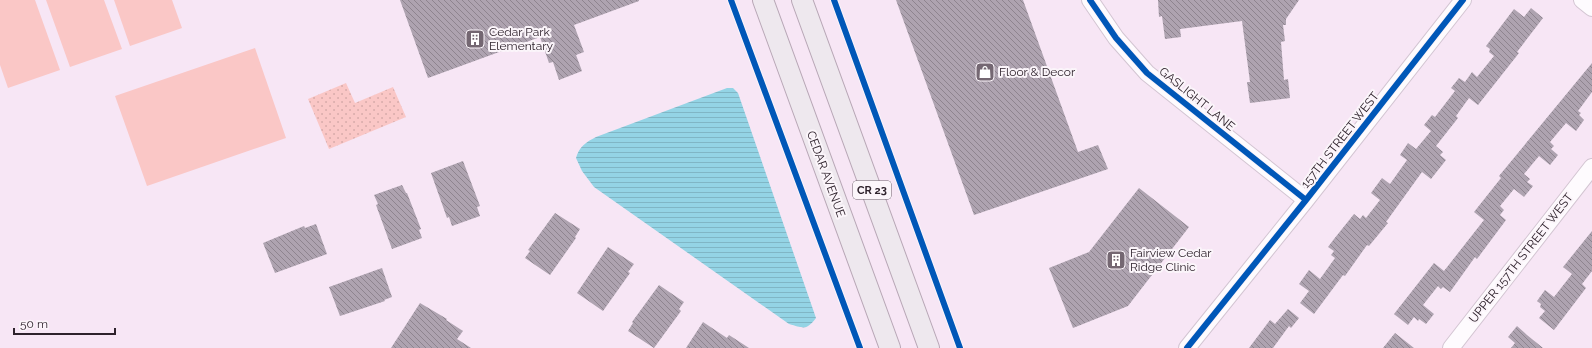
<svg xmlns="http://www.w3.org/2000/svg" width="1592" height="348" viewBox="0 0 1592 348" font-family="Raleway,sans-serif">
<defs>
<pattern id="park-dots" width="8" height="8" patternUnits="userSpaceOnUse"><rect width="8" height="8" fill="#fac7c6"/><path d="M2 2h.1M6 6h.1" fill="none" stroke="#d7abaa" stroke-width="1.8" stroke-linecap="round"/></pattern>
<pattern id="water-rules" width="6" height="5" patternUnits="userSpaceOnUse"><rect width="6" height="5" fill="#94d4e5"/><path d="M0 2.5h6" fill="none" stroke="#80b6c5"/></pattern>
<pattern id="building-back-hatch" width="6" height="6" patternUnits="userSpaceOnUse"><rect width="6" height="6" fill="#aea3b0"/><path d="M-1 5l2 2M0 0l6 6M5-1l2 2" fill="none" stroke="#8e848f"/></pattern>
</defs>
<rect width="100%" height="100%" fill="#f7e6f5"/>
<!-- park -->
<path fill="url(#park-dots)" d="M346,83L355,103L393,87L406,117L329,149L308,99Z"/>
<!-- pitch -->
<path fill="#fac7c6" d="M0,0H35L60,70L8,88L0,65Z
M46,0H104L122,49L70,67Z
M114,0H172L182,28L130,46Z
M255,48L286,138L147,186L115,96Z"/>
<!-- water -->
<path fill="url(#water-rules)" d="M727,88H733L738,93L816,318C806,331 804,328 789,324L594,187L582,171L576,158C579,147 586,142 596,137Z"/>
<!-- building -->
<path fill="url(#building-back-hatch)" d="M400,0H639V1L574,25L584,52L576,55L582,71L559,80L553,62L549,63L540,37L428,78Z
M896,0H1023L1078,152L1098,145L1108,169L974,215Z
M1158,0H1299L1286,19V25H1283L1285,41L1281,42L1284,80L1288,79L1290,98L1250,103L1247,82H1250L1242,21L1180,29L1181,37L1165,39L1162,16L1159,17Z
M1531,8L1543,18L1517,52L1519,53L1478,105L1469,98L1456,116L1458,118L1436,146L1443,152L1440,155L1446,160L1431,179L1422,172L1386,222L1388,223L1369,246L1367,245L1345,276L1343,275L1314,314L1300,303L1309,291L1299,284L1309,270L1320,279L1335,258L1331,255L1334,251L1328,247L1334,239L1354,214L1360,219L1363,215L1366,218L1380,200L1371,193L1382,178L1390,184L1407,160L1400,155L1408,143L1416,149L1431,131L1424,125L1432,115L1435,117L1455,91L1451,88L1459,78L1465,82L1472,72L1477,77L1494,56L1489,52L1490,49L1486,46L1514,9L1524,17Z
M1592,63V92L1578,111L1581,113L1579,115L1584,120L1576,131L1566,123L1550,142L1554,146L1551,149L1558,155L1550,165L1539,156L1524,174L1530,179L1527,182L1533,186L1524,197L1514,189L1500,206L1504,210L1500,215L1506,220L1477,259L1475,257L1450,292L1443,287L1441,289L1438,286L1423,305L1434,314L1426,324L1419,319L1418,321L1414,317L1408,325L1394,314L1434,263L1444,271L1484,220L1474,212L1501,178L1499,176Z
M463,161L480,206L477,207L480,216L452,226L449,217L447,218L431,173Z
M402,185L406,193H407L421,229L419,230L422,238L392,249L376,205L378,204L374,195Z
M1139,188L1189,227L1128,306L1073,328L1049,268L1089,252Z
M555,213L580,229L575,237L576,238L550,275L525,258L530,251L528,250Z
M316,224L327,254L275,273L263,243L304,226L305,228Z
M1592,231V271L1582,284L1586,288L1554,330L1539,318L1545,311L1540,307L1541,304L1537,301L1545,290L1554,297L1572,274L1563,267Z
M608,247L634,264L628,272L630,273L603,311L577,293Z
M382,268L392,297L384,300L385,301L340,316L329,287Z
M659,285L684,302L679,309L681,311L654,348L628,331L633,323L632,322Z
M420,303L447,319L446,320L463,331L457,339L471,348H391Z
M1288,309L1299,318L1291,328L1289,326L1273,348H1249L1270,320L1275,324Z
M703,322L727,338L729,335L749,348H686Z
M1517,326L1527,335L1543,348H1511L1515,343L1508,337Z
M1395,333L1414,348H1383Z"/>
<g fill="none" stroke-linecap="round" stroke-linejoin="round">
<defs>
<path id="minor" d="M1090,0L1116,38L1147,73L1306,200
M1582,0L1592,8
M1187,348L1306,200L1463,0
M1451,348L1592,167"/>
<path id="major" d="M763,0L890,348
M802,0L929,348"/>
</defs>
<!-- minor casing -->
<use href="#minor" stroke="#d3c5d2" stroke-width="18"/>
<!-- major casing -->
<use href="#major" stroke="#b8a7b6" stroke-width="22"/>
<!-- minor -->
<use href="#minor" stroke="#fefbfe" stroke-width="16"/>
<!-- major -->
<use href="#major" stroke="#eee8ee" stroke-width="20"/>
<defs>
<path id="cycleway" d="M731,0L860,348
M834,0L960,348
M1090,0L1116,38L1147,73L1306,200
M1187,348L1306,200L1463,0"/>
</defs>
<!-- cycleway casing -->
<use href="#cycleway" stroke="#fbf5fa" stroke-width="8"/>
<!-- cycleway -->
<use href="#cycleway" stroke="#0057b8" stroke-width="6"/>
</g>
<!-- icons -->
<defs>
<symbol id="building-square" viewBox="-11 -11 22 22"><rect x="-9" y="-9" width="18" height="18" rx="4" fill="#746772" stroke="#fbf5fa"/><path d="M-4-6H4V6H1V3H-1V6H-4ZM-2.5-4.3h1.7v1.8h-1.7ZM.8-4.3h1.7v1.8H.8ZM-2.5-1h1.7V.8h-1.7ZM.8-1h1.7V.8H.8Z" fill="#fff"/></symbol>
<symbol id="shop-square" viewBox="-11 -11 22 22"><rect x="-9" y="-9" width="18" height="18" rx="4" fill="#746772" stroke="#fbf5fa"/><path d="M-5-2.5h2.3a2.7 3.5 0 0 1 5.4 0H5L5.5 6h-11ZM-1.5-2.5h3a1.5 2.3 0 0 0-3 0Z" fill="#fff"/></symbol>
</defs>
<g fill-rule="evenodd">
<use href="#building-square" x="464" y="28" width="22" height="22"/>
<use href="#shop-square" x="974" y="61" width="22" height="22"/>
<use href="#building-square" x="1105" y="249" width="22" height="22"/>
</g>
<g text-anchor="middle" stroke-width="4" stroke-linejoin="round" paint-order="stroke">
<!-- shield labels -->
<rect fill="#fbf5fa" stroke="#6c616a" stroke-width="1" x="853" y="181" width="38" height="18" rx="3"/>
<g font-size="11" font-weight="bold" fill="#2e222c">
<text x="872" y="194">CR 23</text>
</g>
<!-- poi labels -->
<g font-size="12" fill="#2e222c" stroke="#fbf5fa" text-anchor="start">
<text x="489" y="36">Cedar Park<tspan x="489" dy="14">Elementary</tspan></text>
<text x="999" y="76">Floor &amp; Decor</text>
<text x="1130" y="257">Fairview Cedar<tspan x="1130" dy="14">Ridge Clinic</tspan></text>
</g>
<!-- street labels -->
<g font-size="12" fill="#2e222c" stroke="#fbf5fa">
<text transform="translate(1197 99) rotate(39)" y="4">GASLIGHT LANE</text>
<text transform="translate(1340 140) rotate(-52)" y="4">157TH STREET WEST</text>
<text transform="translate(826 174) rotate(70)" y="4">CEDAR AVENUE</text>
<text transform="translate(1521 258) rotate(-52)" y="4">UPPER 157TH STREET WEST</text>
</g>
</g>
<!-- scale -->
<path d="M14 328v6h101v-6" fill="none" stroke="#2e222c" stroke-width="2"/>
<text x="20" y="328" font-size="12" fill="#2e222c" stroke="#fbf5fa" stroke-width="3" paint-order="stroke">50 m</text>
</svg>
